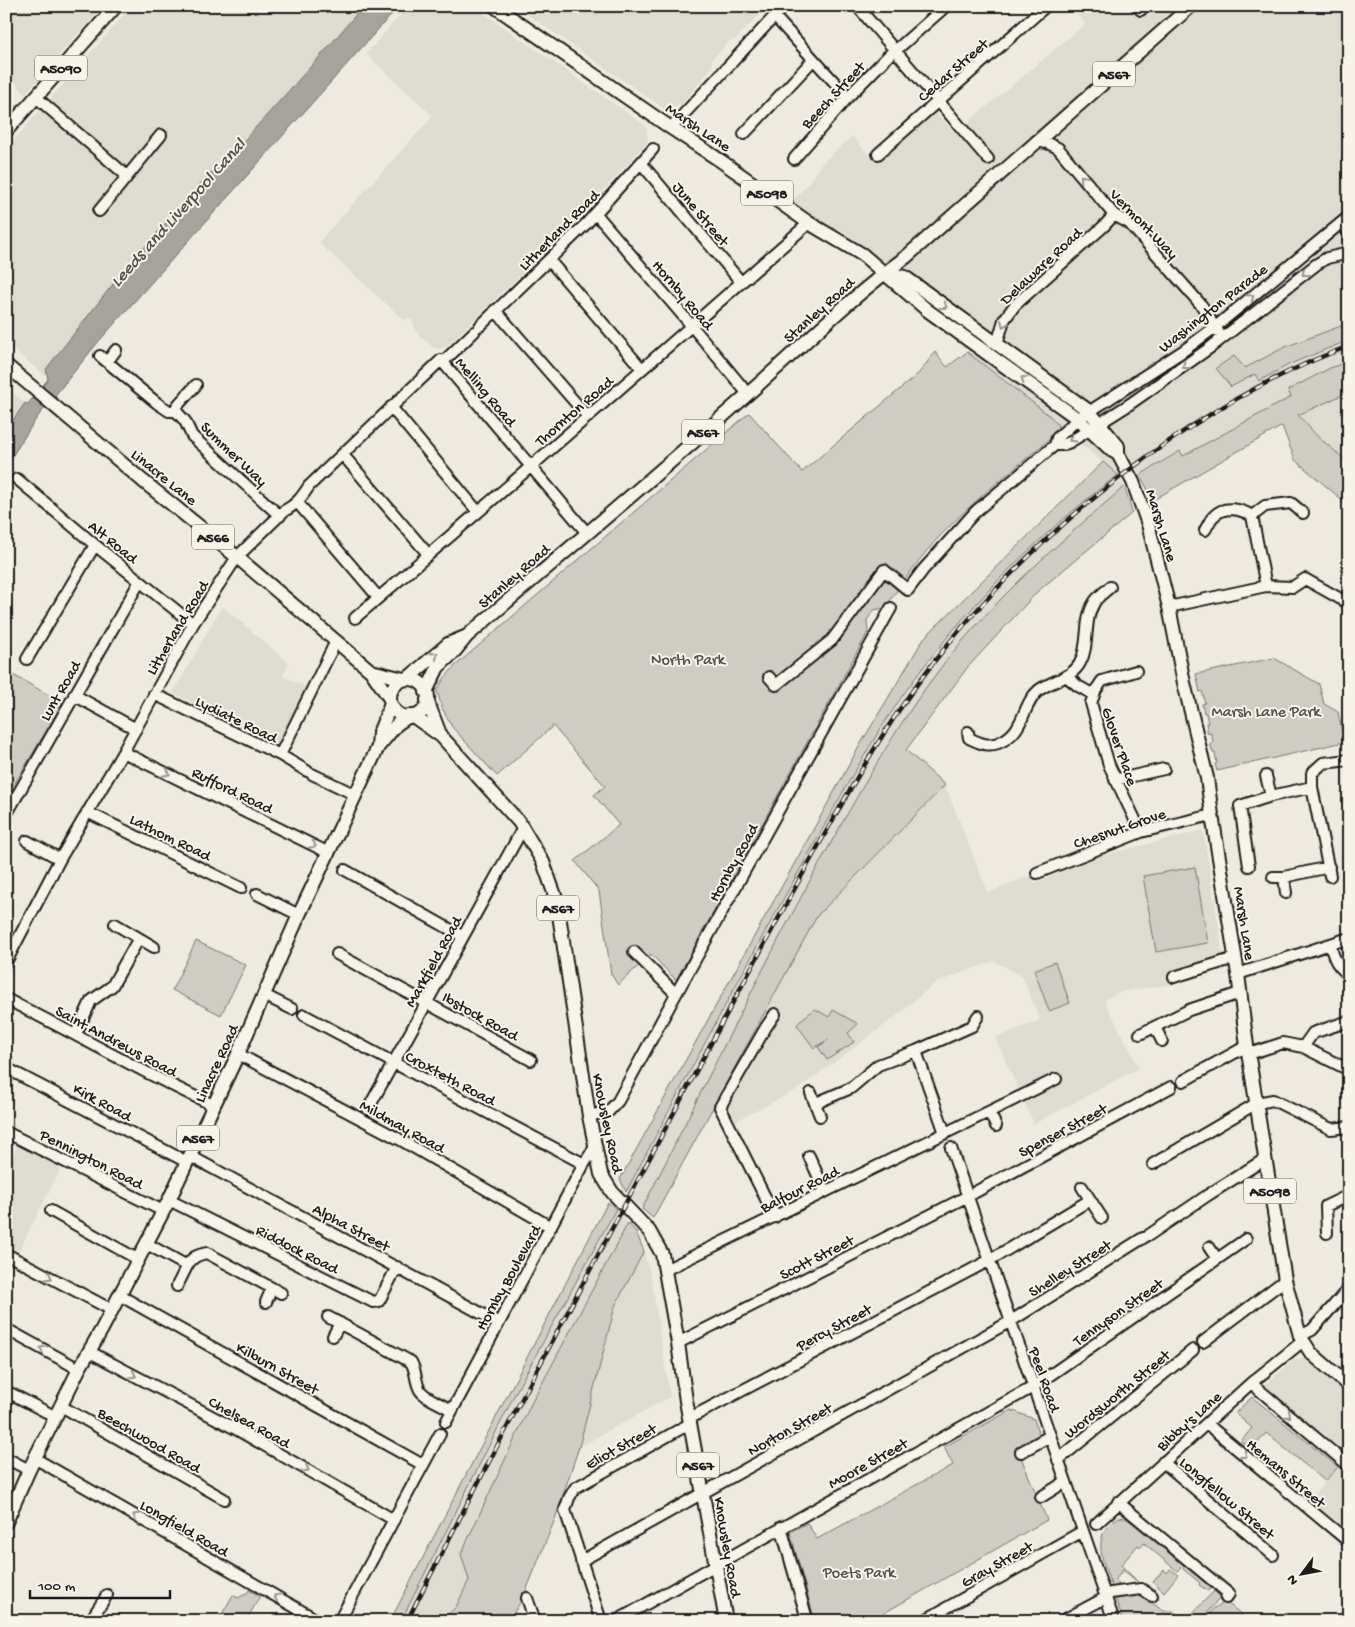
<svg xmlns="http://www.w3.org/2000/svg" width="1355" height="1627" viewBox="0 0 1355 1627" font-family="'Gochi Hand',sans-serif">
<rect width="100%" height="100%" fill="#eeeae0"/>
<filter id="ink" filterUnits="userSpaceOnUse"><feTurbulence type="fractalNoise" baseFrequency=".02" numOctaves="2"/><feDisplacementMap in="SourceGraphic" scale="10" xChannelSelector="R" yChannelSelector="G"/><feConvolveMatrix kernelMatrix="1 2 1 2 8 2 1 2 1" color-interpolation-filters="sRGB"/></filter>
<g filter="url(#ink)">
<!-- built -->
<path fill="#dedbd1" d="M6,6H103L25,94L6,71Z
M132,6H363L331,44L220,167L210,173L121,274L46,369L49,379L6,344V149Z
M408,6H473L646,126L648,141L577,220L446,347L440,349L434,348L414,330V323L409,318L407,320L403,319L320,244L321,239L433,116L366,54Z
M515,6H768L735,40L730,41L711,60L713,66L682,104L665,109Z
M1070,6H1349V323L1285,347L1245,368H1216L1255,374L1259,380L1290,364L1349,340V361L1330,368L1288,391L1292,397L1183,457L1179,451L1140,475L1134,463L1118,475L1124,487L1034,566L1004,596L942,666L887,744L797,903L642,1209L626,1192L785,895L875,738L904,694L932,657L966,614L994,584L1050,529L1084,500L1118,475L1058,425L1050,416L967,352L976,339L901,283L787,207L807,185L821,164L852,136L876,163L935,111L955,133L1085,24Z
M6,387L25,403L6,430Z
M1349,392V463L1318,437L1297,415Z
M222,606L289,663L283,676L307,687L279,747L173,693Z
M945,785L988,893L1031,875L1035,883L1100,856L1203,830L1223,955L1171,972L1174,984L1119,992L1104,1000L1139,1068L1034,1124L995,1038L1040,1020L1022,976L994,961L935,983L894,1018L798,1089L736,1121L726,1105L774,1028L760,1023L817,916Z
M18,1144L62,1166L18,1253L6,1246V1159L10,1161Z
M616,1209L628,1223L531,1404L461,1554L469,1580L456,1607L441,1621H401L519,1386Z
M644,1251L652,1282L670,1397L579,1447L615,1306Z
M1304,1359L1349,1397V1456L1264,1385L1294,1360Z
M1338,1467L1349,1475V1531L1309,1500Z"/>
<!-- green -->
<path fill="#cfccc3" stroke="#767470" d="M1349,323V340L1290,364L1259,381L1255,374L1231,387L1216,368L1234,356L1245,368L1285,347Z
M935,352L947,367L967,352L1050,416L1058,425L1056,434C1016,467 976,498 941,535C920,557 902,583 885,608L874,610L867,620L868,632L676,980L651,954L618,985L611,974L599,891L575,861L619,825L594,795L605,786L553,726L497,776L452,727L442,708L437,691L443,680L455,666L749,413L802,472L919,373Z
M1349,361V392L1298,415L1318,437L1349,463V512L1340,498L1295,460L1282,426L1153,500L1140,475L1180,451L1183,456L1291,397L1288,390L1330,368Z
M1103,462L1118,475C1036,537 963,610 903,695C869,744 840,797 811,850C747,962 687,1077 626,1192L620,1179L860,745L924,638Z
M1124,487L1129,500L1132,513L1038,591L967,668L906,750L945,785L817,916L653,1218L642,1209C705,1086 764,961 832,841C866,781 900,720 942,666C995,598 1060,542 1124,487Z
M1274,658L1319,684L1324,704L1338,712L1344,742L1217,771L1215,764L1217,763L1215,753H1213L1210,743L1213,742L1211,733L1208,734L1206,723H1208L1206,713H1204L1202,704L1205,703L1202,691L1200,692L1196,674Z
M6,671L63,703L6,798Z
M1195,867L1208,943L1156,952L1143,876Z
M196,941L246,965L221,1015L172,990Z
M1055,962L1070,1003L1049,1011L1034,970Z
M815,1009L829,1017L833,1010L858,1024L848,1033L854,1042L827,1060L818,1047L829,1039L814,1048L797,1025L803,1018Z
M608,1202L616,1209L519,1386L401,1621H390Z
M628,1223L636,1232L644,1251L615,1306L579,1447L555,1519L524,1596L509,1621H441L456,1607L469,1580L461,1554L531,1404Z
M1252,1397L1338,1467L1325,1481L1266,1433L1252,1450L1241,1441L1252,1428L1235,1413Z
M1011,1410L1034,1419L1039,1435L1017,1448L1047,1520L870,1621H815L790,1532L807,1523L817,1539L953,1465L944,1447Z
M1119,1517L1125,1518L1130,1521L1174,1557L1173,1558H1176L1211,1587L1208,1591L1199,1585L1200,1583L1183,1569L1184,1567L1182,1566L1177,1571L1144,1543L1141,1547L1138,1545L1121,1565L1138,1582L1123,1570L1115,1580L1119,1585V1588L1113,1590C1104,1564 1088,1535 1119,1517Z
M1170,1569L1178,1575L1164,1592L1153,1582L1164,1570L1167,1573Z
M249,1590L260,1596L246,1621H218L233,1595L238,1598L246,1594Z
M1135,1591L1145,1594L1150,1601L1163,1611H1173L1186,1620L1214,1591L1220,1597L1200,1621H1123L1115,1597Z
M1226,1602L1247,1619L1245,1621H1203L1214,1608Z"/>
<!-- water -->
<path fill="#a6a39d" stroke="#6f6d69" d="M363,6H399L99,341L36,419L6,466V430L25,403L28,404L48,379L46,369L121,274L210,173L220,167L331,44Z"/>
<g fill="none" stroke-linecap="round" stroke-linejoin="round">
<defs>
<path id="minor" d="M857,6L988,159
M1136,6L1141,10
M774,16L848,97
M895,51L946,6
M36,97L127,176
M671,128L784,6
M744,134L813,60
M1036,141L1047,143L1058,148L1114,215L1129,223L1190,292L1202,306L1209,317L1214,328L1218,331
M878,154L1046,6
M794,159L848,97L894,50
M641,163L741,282
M99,211L161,135
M596,214L691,325L748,394
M1348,216L1346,227L1349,237
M549,260L642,369
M495,310L588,417
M480,326L586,224L653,149
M997,344L1004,320L1015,305L1104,226L1114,215
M100,356L157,403L169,411H176
M107,362L116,350
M443,362L474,332
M196,385L177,406L176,411L185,421L192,436L280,516
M391,407L478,512
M1055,445H1063L1070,442L1127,406L1211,347L1317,264L1327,258L1349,253
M343,455L428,554
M17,479L95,545L193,624
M297,502L378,597
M1252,516L1265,506L1291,503L1303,513
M1205,530C1208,526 1210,519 1214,516C1224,505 1241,509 1252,516L1266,586
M1169,607L1266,586L1293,587L1305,579L1346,602H1349
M355,618L520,476L809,223
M27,659L95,545
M1136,671L1102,681L1096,690L1091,703L1109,765L1141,832
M1066,676L1078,686L1094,695
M769,677L776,685L832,640L884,570L908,590L923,570L976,511L1055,445L1057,438L1078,419L1183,351L1214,328L1347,218
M154,694L280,755L307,771
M74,695L136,729
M968,732L969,738C979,743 988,747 998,743C1026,732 1021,705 1039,690C1053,680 1072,678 1080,663C1090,645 1083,621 1094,603C1097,597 1105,592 1110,587
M123,752L329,853
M280,755L336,641
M312,774L356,795
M1266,776L1271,796
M1115,780L1164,769
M87,812L241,888
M6,815L140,581
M27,841L60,859
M1249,866L1240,806L1271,796L1312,787
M345,870L462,936
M1037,873L1141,832L1212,815
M1330,876L1312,787V773L1323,763L1349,760
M1273,877H1284L1329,867
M1284,877L1286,893
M257,894L299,915
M115,924L154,947
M1330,944C1334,959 1336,965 1349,975
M634,952L676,994
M337,954L531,1060
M6,962L60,859L123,752L193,624L237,557L284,511C296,505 302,497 309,486L441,360L587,533
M1238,974L1349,938
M1174,977L1235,958
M264,995L292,1009
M6,999C76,1034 143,1073 213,1105
M304,1015L584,1164
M1155,1027L1162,1041
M76,1034L91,1001L112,986L139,938
M1140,1034L1189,1010L1240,993
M1303,1047L1313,1033L1349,1021
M916,1051L945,1133
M238,1054L399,1139L551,1227
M1249,1054L1283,1043L1303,1047L1349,1070
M6,1068L187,1162
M1183,1081L1247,1046
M811,1093L820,1116
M816,1103L851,1088L878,1065L916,1051L972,1026L978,1016
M368,1109L523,828
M989,1112L996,1126
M589,1116L609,1111L618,1101L676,994L891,608
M6,1132L163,1211
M951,1148L1114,1621
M190,1156L499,1323
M809,1156L825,1191
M1153,1164L1257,1103L1273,1100L1331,1129L1349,1127
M1082,1187L1102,1218
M169,1200L373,1302L379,1301L397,1267
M51,1211L139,1260
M775,1217L720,1107L766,1027L775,1014
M1327,1233L1326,1206L1349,1195
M1149,1235L1208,1195L1265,1159
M147,1244L187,1266C192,1257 197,1255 207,1253L281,1293
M1209,1247L1217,1259
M6,1254L112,1310
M665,1270L1056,1079
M177,1286L187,1266
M119,1295L423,1465
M266,1302L272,1288
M328,1317L411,1362C416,1370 415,1379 419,1388C422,1397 443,1405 452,1410
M6,1329L79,1369
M333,1336L340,1323
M1300,1336L1312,1330L1349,1288
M1203,1342L1285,1280
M678,1343L968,1196L1171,1087
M90,1352L234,1428L394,1520
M1251,1383L1349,1466
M6,1391L56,1417
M61,1406L224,1499
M690,1418L990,1260L1090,1200
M446,1422L584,1164L595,1147
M1207,1423L1214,1430L1349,1542
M1021,1452L1050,1436
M6,1458L29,1470
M36,1459L319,1621
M1058,1460L1193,1350
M1163,1462L1273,1555
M1041,1497L1065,1482
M1118,1502L1229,1594L1226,1598
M1096,1524L1251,1383L1303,1341
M781,1527L807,1619
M581,1561L1011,1321L1143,1238
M1105,1596L1111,1593L1141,1589L1152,1596
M527,1598L535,1621
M90,1621L107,1595
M339,1621L440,1434
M601,1621L565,1510L569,1498L575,1488L691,1423
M616,1621L1033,1387L1246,1239
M923,1621L1083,1531
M1062,1621L1105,1598"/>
<path id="major" d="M494,6L671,128L721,161L809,223L863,255L927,310L1078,419L1111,450L1118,454
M6,131L116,6
M885,272L905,277L1089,411L1118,446V454L1133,482L1148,524L1169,607L1184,683L1207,778L1212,815L1238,974L1247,1046L1285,1280L1300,1336L1311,1353L1349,1386
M6,365L143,481L237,557L371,671L390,699
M371,671L404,679
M407,679L448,644L465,637
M390 698a19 19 0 1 1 38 0a19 19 0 1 1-38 0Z
M426,692L438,667L454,652L467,636C561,555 656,476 749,393C801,347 850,298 906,257L1191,6
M427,700L440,734
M413,716L441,736L519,822L543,862L557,901L589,1116L601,1174L612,1192L649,1231L662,1254L678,1343L686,1401L726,1621
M378,747L379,733L391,704
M6,1522L29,1470L79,1369L102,1329L169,1200L238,1054L299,915L378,747L397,724L409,716"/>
</defs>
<!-- minor casing -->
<use href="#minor" stroke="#1c1c1c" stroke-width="14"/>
<!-- major casing -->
<use href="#major" stroke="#1c1c1c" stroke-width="16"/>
<!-- minor -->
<use href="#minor" stroke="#f7f3e8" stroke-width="10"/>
<!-- major -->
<use href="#major" stroke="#f7f3e8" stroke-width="12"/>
<defs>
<path id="rail" d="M407,1621C497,1444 590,1269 684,1094C727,1013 771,931 816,850C845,798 874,746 908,697C1011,550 1180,409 1349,346"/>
</defs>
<!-- rail casing -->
<use href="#rail" stroke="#1c1c1c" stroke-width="4.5"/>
<!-- rail -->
<use href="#rail" stroke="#f7f3e8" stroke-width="2.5" stroke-dasharray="8" stroke-linecap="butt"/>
</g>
<!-- one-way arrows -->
<defs><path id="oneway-chevron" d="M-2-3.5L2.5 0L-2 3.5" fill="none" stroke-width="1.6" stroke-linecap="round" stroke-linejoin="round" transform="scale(1.25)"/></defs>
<g stroke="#94928c">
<use href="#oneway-chevron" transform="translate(1083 178) rotate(-130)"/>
<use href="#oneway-chevron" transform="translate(1305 273) rotate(142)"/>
<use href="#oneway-chevron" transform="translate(1251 297) rotate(-39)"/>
<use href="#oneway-chevron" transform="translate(944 306) rotate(36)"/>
<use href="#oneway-chevron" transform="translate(1004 324) rotate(113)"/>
<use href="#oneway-chevron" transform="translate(1185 366) rotate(145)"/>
<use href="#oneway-chevron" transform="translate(1024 379) rotate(-144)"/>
<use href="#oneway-chevron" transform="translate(1072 439) rotate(148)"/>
<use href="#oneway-chevron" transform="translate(435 655) rotate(-40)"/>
<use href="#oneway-chevron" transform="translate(167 773) rotate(26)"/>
<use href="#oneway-chevron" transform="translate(313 845) rotate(26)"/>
<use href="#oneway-chevron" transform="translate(49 1277) rotate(28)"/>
<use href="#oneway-chevron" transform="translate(43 1349) rotate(-151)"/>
<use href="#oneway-chevron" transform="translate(133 1375) rotate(28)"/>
<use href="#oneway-chevron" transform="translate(1288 1415) rotate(40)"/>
<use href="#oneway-chevron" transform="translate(1244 1455) rotate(40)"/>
<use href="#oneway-chevron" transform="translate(306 1469) rotate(30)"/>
<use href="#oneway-chevron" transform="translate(136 1516) rotate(-150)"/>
<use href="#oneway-chevron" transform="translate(277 1597) rotate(-151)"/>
</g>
</g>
<g text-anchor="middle" stroke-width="4" stroke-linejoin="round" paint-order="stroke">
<!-- shield labels -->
<g fill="#f7f3e8" stroke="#5e5c59" stroke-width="1">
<rect x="35" y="55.5" width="52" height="25" rx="4"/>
<rect x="1093" y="61.5" width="42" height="25" rx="4"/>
<rect x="741" y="180.5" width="52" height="25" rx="4"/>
<rect x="682" y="419.5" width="42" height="25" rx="4"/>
<rect x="192" y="524.5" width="42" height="25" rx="4"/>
<rect x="537" y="895.5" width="42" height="25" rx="4"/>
<rect x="177" y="1125.5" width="42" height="25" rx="4"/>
<rect x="1244" y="1178.5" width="52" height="25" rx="4"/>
<rect x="677" y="1452.5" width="42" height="25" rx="4"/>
</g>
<g font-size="15" font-weight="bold" fill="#1c1c1c">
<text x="61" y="73">A5090</text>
<text x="1114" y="79">A567</text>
<text x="767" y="198">A5098</text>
<text x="703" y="437">A567</text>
<text x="213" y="542">A566</text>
<text x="558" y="913">A567</text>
<text x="198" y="1143">A567</text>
<text x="1270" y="1196">A5098</text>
<text x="698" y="1470">A567</text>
</g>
<!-- street labels -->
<g font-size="16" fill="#1c1c1c" stroke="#f7f3e8">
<text transform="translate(952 69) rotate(-41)" y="6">Cedar Street</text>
<text transform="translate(832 94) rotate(-47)" y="6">Beech Street</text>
<text transform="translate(699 126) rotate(34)" y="6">Marsh Lane</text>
<text transform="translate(702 213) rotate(50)" y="6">June Street</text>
<text transform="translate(1145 223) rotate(46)" y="6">Vermont Way</text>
<text transform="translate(558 229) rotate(-45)" y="6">Litherland Road</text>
<text transform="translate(1040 265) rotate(-43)" y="6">Delaware Road</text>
<text transform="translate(684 294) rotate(50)" y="6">Hornby Road</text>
<text transform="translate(1212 307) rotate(-38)" y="6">Washington Parade</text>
<text transform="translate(818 309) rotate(-42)" y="6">Stanley Road</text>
<text transform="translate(487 391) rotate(50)" y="6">Melling Road</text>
<text transform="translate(573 410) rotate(-41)" y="6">Thornton Road</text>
<text transform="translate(235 453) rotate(44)" y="6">Summer Way</text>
<text transform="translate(165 476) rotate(39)" y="6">Linacre Lane</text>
<text transform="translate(1163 525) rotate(73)" y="6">Marsh Lane</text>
<text transform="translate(114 541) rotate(39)" y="6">Alt Road</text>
<text transform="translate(513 575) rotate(-41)" y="6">Stanley Road</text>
<text transform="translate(176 627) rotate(-59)" y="6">Litherland Road</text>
<text transform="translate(59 690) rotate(-60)" y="6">Lunt Road</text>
<text transform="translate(237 718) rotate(26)" y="6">Lydiate Road</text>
<text transform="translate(1121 746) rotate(71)" y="6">Glover Place</text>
<text transform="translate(233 789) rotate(26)" y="6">Rufford Road</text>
<text transform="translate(1119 827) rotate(-19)" y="6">Chesnut Grove</text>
<text transform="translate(171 836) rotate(26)" y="6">Lathom Road</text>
<text transform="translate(732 862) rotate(-61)" y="6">Hornby Road</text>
<text transform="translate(1246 923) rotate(81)" y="6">Marsh Lane</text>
<text transform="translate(432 961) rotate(-61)" y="6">Markfield Road</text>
<text transform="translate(481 1015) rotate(29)" y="6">Ibstock Road</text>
<text transform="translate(117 1040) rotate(28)" y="6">Saint Andrews Road</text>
<text transform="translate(215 1063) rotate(-65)" y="6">Linacre Road</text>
<text transform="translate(451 1077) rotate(28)" y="6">Croxteth Road</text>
<text transform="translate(103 1101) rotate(28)" y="6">Kirk Road</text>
<text transform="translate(609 1123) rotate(78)" y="6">Knowsley Road</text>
<text transform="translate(403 1125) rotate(29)" y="6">Mildmay Road</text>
<text transform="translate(1062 1129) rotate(-28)" y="6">Spenser Street</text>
<text transform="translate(92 1158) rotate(27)" y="6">Pennington Road</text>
<text transform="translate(799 1188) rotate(-27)" y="6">Balfour Road</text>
<text transform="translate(352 1226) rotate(28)" y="6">Alpha Street</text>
<text transform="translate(298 1248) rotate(27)" y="6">Riddock Road</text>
<text transform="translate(816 1256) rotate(-27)" y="6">Scott Street</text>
<text transform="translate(1069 1267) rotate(-32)" y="6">Shelley Street</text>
<text transform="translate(507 1277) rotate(-61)" y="6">Hornby Boulevard</text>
<text transform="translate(1117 1311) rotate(-35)" y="6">Tennyson Street</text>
<text transform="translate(833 1326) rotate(-28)" y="6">Percy Street</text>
<text transform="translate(278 1367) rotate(29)" y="6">Kilburn Street</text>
<text transform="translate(1046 1379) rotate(71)" y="6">Peel Road</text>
<text transform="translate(1116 1393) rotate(-39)" y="6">Wordsworth Street</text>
<text transform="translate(1188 1420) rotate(-42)" y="6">Bibby's Lane</text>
<text transform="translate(250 1421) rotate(29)" y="6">Chelsea Road</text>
<text transform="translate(789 1428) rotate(-29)" y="6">Norton Street</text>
<text transform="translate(150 1439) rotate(30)" y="6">Beechwood Road</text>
<text transform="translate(620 1445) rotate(-29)" y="6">Eliot Street</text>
<text transform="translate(867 1462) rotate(-29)" y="6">Moore Street</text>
<text transform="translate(1287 1472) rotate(40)" y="6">Hemans Street</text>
<text transform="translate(1228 1497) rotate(40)" y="6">Longfellow Street</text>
<text transform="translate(185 1527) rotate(30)" y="6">Longfield Road</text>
<text transform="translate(729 1547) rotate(80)" y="6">Knowsley Road</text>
<text transform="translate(996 1563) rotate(-29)" y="6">Gray Street</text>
</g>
<!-- park labels -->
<g font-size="16" fill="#52514e" stroke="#f7f3e8">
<text x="688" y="664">North Park</text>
<text x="1266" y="716">Marsh Lane Park</text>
<text x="859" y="1577">Poets Park</text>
</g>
<!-- water labels -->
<g font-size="18" font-style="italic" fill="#535250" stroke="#f7f3e8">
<text transform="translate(177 212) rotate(-48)" y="6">Leeds and Liverpool Canal</text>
</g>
</g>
<!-- margin -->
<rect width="1355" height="1627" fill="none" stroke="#f7f3e8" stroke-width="25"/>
<rect x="12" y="12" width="1330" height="1602" fill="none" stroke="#1c1c1c" stroke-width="2" filter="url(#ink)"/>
<!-- north arrow -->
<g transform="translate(1302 1574) rotate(238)" stroke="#f7f3e8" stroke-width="4" paint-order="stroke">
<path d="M0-4L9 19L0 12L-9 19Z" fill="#1c1c1c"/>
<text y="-8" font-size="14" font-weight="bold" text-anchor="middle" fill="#1c1c1c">N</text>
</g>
<!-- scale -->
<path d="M30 1590v8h140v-8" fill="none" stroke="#1c1c1c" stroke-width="2.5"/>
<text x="38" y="1590" font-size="15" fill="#1c1c1c" stroke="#f7f3e8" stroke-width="4" paint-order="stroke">100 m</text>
</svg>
